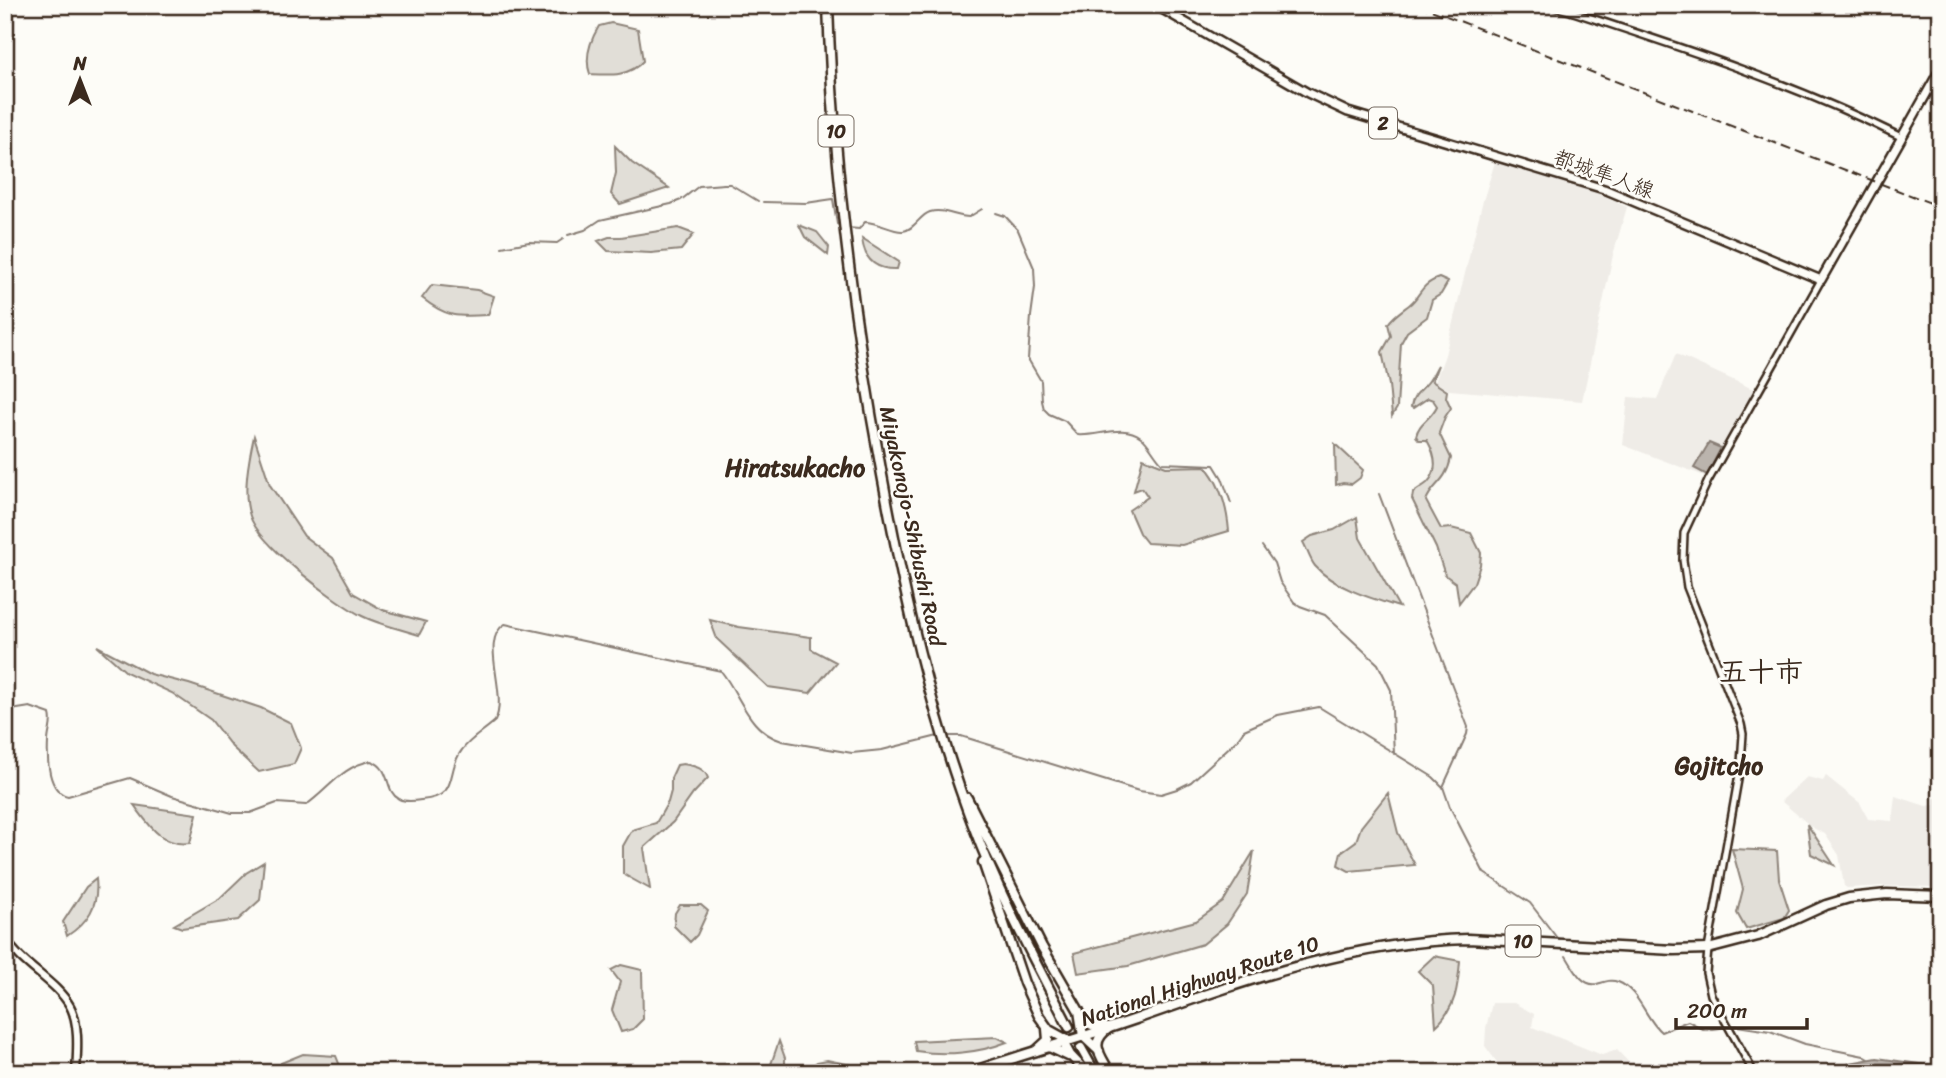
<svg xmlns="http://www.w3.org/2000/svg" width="1946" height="1078" viewBox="0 0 1946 1078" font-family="Sriracha,'Klee One',sans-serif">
<rect width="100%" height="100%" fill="#fdfcf7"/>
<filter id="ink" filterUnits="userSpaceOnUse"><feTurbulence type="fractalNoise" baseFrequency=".0143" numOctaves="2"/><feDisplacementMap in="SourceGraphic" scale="14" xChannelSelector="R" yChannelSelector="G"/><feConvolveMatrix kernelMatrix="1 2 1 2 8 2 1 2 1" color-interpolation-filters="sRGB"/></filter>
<g filter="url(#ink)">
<!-- built -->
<path fill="#efece7" d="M1495,162L1600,194L1627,207L1613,255L1582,401L1449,390L1435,382L1445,355L1482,204Z
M1676,354L1755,390L1707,477L1623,445L1628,397L1657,399Z
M1826,776L1860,803L1868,819L1892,821L1895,796L1926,806L1934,805V799L1941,794V887L1885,886L1847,888L1844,886L1839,855L1825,834L1813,828L1781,801L1807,777L1823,781Z
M1492,1003H1514L1534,1014L1532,1027L1602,1055L1617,1050L1637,1071L1635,1073H1505L1485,1046L1486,1028Z"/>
<!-- green -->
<path fill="#e1ded7" stroke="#8e847a" stroke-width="2" d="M611,23L638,29L643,61C629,77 609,75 590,74C584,57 590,41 599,26Z
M615,146L632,163L669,188L620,204L611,194L616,173Z
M799,225L817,232L829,247L828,255L805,237Z
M678,228L694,234L681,250L651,253L608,251L598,241L609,237H621Z
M862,238L899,262L897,269C876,270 864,260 862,238Z
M1439,278L1448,282L1441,294L1432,300L1427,317L1407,332L1401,343L1397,408L1392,416L1389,385L1382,352L1391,336L1388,324C1393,316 1401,311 1409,305C1421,296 1419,285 1439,278Z
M432,285L477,290L494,296L488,315C458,317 447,318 422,298Z
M1438,365L1432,381L1447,391L1446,397L1451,408L1445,417L1439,433L1451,458C1446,483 1432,484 1426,501L1441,529L1451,528L1471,533L1481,553L1480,565L1474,583L1459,603L1456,583L1445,575L1436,548L1412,499L1413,493C1417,489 1422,487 1427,483C1440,470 1435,454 1427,440H1419L1416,436C1419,422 1431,419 1437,406L1433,400L1428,398L1413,408L1411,407C1413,394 1421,391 1428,382C1432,377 1435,370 1438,365Z
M254,436L270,485L304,536L333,558L353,593L383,610L426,622L419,635C401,629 380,625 362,616C335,602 259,545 250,516C242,493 249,459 254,436Z
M1335,444L1363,470L1360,478L1352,484L1343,483L1336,485Z
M1143,458L1166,467L1205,466C1221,484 1227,508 1229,531L1182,545L1147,543L1139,533L1129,510L1148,497L1142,488L1134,491Z
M1357,517L1360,538L1399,607C1373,599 1334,588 1315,566C1310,560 1307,549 1303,542L1312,536L1334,530Z
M710,620L739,627L811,637V649L836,662L810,693L768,687L717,639Z
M97,646L150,674L189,684L261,708L291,723L301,748L294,764L259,772L232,747L211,720L172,693L126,672Z
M683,764C693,766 704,767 708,778L693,794L673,822L644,848L650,889L623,874V846L632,830L656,823L668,802L671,791V778L677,765Z
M1388,793L1398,833L1415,865L1349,871L1338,865L1341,852L1356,841L1361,827Z
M134,805L197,814L190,843C162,847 149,825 134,805Z
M1807,824L1834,865L1811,854Z
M1732,849L1777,851L1779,879L1789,910L1784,918L1746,929L1737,913L1743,889Z
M1254,851L1247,894L1227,924L1203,944L1128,966L1078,973L1074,953L1196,921L1223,902Z
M264,862L260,900L238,920L182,928L174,925L220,898L246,873Z
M96,879C99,906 88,922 67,936L63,922L86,887Z
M680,905H701L708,911L697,935L690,942L674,926L675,913Z
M1434,956L1460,961C1458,986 1456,1008 1436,1026L1433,986L1418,971Z
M621,965L642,970L643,1019L633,1029L621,1032L612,1010L620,982L611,970Z
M997,1037L1007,1042C979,1053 946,1056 916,1051L914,1041Z
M779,1041L785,1058V1073H768Z
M303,1054L336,1056L342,1071L281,1073V1063Z
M827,1060L851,1065L863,1071L808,1073V1069L817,1062Z"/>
<!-- water -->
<path fill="#bbb4ad" stroke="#887d74" stroke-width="2" d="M1709,443L1721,448L1707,475L1694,468Z
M1877,1058L1941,1067V1073H1836L1850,1063Z"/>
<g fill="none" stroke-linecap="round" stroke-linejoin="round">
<!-- shore -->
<path stroke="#6e6157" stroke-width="2" d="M1848,1073C1871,1058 1908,1069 1934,1073"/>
<!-- stream -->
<path stroke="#887d74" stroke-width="2" d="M763,202L806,203L833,199L837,224L843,227
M996,213L1005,216L1018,230L1034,268L1035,287L1031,316L1028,359L1041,381L1042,401L1044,409L1049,414L1065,421L1078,435C1098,437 1123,423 1141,437C1149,443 1154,455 1162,463L1214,465L1222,478L1231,503
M848,228L859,229L865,222C878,222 893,232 903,231C914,230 920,215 930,212C943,208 956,217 969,217L982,209
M568,235L585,230L600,220L671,204L681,200L699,186L724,184H730L758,201
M502,247L529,242L557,243L563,239
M1379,494L1468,727L1467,734L1443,787
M1262,546L1274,563L1280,582L1294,602L1300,606L1325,615L1378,664L1391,690L1394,754
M5,711L30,707L50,714C53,724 48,732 48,742C47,760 48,792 68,796L130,778L172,796L232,813H250L277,803L306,805C329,789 342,766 371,761C392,768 384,791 399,799C405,802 415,801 421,800C461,797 445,771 462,750C471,738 484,731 495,721C509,694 478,640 505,624L721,671C741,696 748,731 782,741L852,753L882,750L938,736
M947,736H961L1139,791L1161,794L1177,789L1191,782L1236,741L1244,730L1278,715L1319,707L1433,777L1443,787L1450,807L1484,873L1530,903L1557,938
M1566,956C1573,966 1581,987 1597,984C1604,982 1610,979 1618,982C1638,989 1647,1021 1661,1032L1688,1021L1705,1030L1737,1026L1770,1031L1805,1044L1864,1056L1869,1059"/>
<defs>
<path id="tertiary" d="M1546,5L1570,11C1683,48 1795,84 1901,137
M1754,1073L1711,995L1706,973L1708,949L1741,763L1743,734L1741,724L1687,587L1683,560L1684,533L1708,481L1821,280"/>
<path id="secondary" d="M5,938C22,966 56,981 70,1006C80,1024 77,1054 76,1073"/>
<path id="primary" d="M1155,5L1308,93L1348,112L1604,189L1821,280L1941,68"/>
<path id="trunk" d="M968,1073C1024,1054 1081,1038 1136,1019C1244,981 1352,942 1468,939L1674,950L1708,949L1758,936L1826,905L1849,898L1887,894L1941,896"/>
<path id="motorway" d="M828,5C833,163 853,320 882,475C904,594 930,712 973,825C999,895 1035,961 1069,1027
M967,798L1042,947L1079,1011L1083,1036L1099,1051
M983,862L1024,983L1039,1016L1049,1030L1069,1041
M1083,1016C1090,1027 1096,1027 1109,1028
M1109,1028C1088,1043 1100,1054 1110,1073
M1063,1042L1070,1055L1087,1073
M1049,1047L1068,1056
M1081,1048L1095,1073
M1036,1051L1048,1040L1047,1029"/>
</defs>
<!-- tertiary casing -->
<use href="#tertiary" stroke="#3b2a1e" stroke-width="10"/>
<!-- secondary casing -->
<use href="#secondary" stroke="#3b2a1e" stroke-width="11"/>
<!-- primary casing -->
<use href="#primary" stroke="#3b2a1e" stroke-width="12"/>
<!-- trunk casing -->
<use href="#trunk" stroke="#3b2a1e" stroke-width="13"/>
<!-- motorway casing -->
<use href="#motorway" stroke="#3b2a1e" stroke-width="13"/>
<!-- tertiary -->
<use href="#tertiary" stroke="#fdfcf7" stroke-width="5"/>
<!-- secondary -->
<use href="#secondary" stroke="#fdfcf7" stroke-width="6"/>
<!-- primary -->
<use href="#primary" stroke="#fdfcf7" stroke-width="7"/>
<!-- trunk -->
<use href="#trunk" stroke="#fdfcf7" stroke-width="8"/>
<!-- motorway -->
<use href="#motorway" stroke="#fdfcf7" stroke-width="8"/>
<!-- rail -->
<path stroke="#3b2a1e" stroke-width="2" stroke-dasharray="10 5" stroke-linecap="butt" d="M1418,5L1941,207"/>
</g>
</g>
<g text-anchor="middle" stroke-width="5" stroke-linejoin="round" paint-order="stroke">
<!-- shield labels -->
<g fill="#fdfcf7" stroke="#75695f" stroke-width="2">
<rect x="1369" y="107.5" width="28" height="31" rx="5"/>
<rect x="818.5" y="115.5" width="35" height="31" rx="5"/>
<rect x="1505.5" y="925.5" width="35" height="31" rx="5"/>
</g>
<g font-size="19" font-weight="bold" fill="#3b2a1e">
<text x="1383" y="130">2</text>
<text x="836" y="138">10</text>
<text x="1523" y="948">10</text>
</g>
<!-- street labels -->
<g font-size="21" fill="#3b2a1e" stroke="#fdfcf7">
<text transform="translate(1604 174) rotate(20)" y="7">都城隼人線</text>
<text transform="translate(912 526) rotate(78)" y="7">Miyakonojo-Shibushi Road</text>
<text transform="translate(1200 981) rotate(-18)" y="7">National Highway Route 10</text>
</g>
<!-- quarter labels -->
<g font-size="24" font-weight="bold" fill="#3b2a1e" stroke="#fdfcf7">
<text x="795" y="476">Hiratsukacho</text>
<text x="1719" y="774">Gojitcho</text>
</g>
<!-- district labels -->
<g font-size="28" font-weight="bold" fill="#3b2a1e" stroke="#fdfcf7">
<text x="1761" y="681">五十市</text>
</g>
</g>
<!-- margin -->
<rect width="1946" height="1078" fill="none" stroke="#fdfcf7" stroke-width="28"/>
<rect x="14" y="14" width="1918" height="1050" fill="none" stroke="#3b2a1e" stroke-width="2.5" filter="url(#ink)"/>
<!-- north arrow -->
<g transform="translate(80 80)" stroke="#fdfcf7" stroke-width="5" paint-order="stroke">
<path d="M0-5L12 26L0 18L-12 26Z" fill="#3b2a1e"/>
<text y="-10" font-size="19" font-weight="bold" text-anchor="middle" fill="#3b2a1e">N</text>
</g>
<!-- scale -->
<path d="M1676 1018v10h131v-10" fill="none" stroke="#3b2a1e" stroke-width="3.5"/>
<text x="1687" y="1018" font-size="21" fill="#3b2a1e" stroke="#fdfcf7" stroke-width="5" paint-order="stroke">200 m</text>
</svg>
